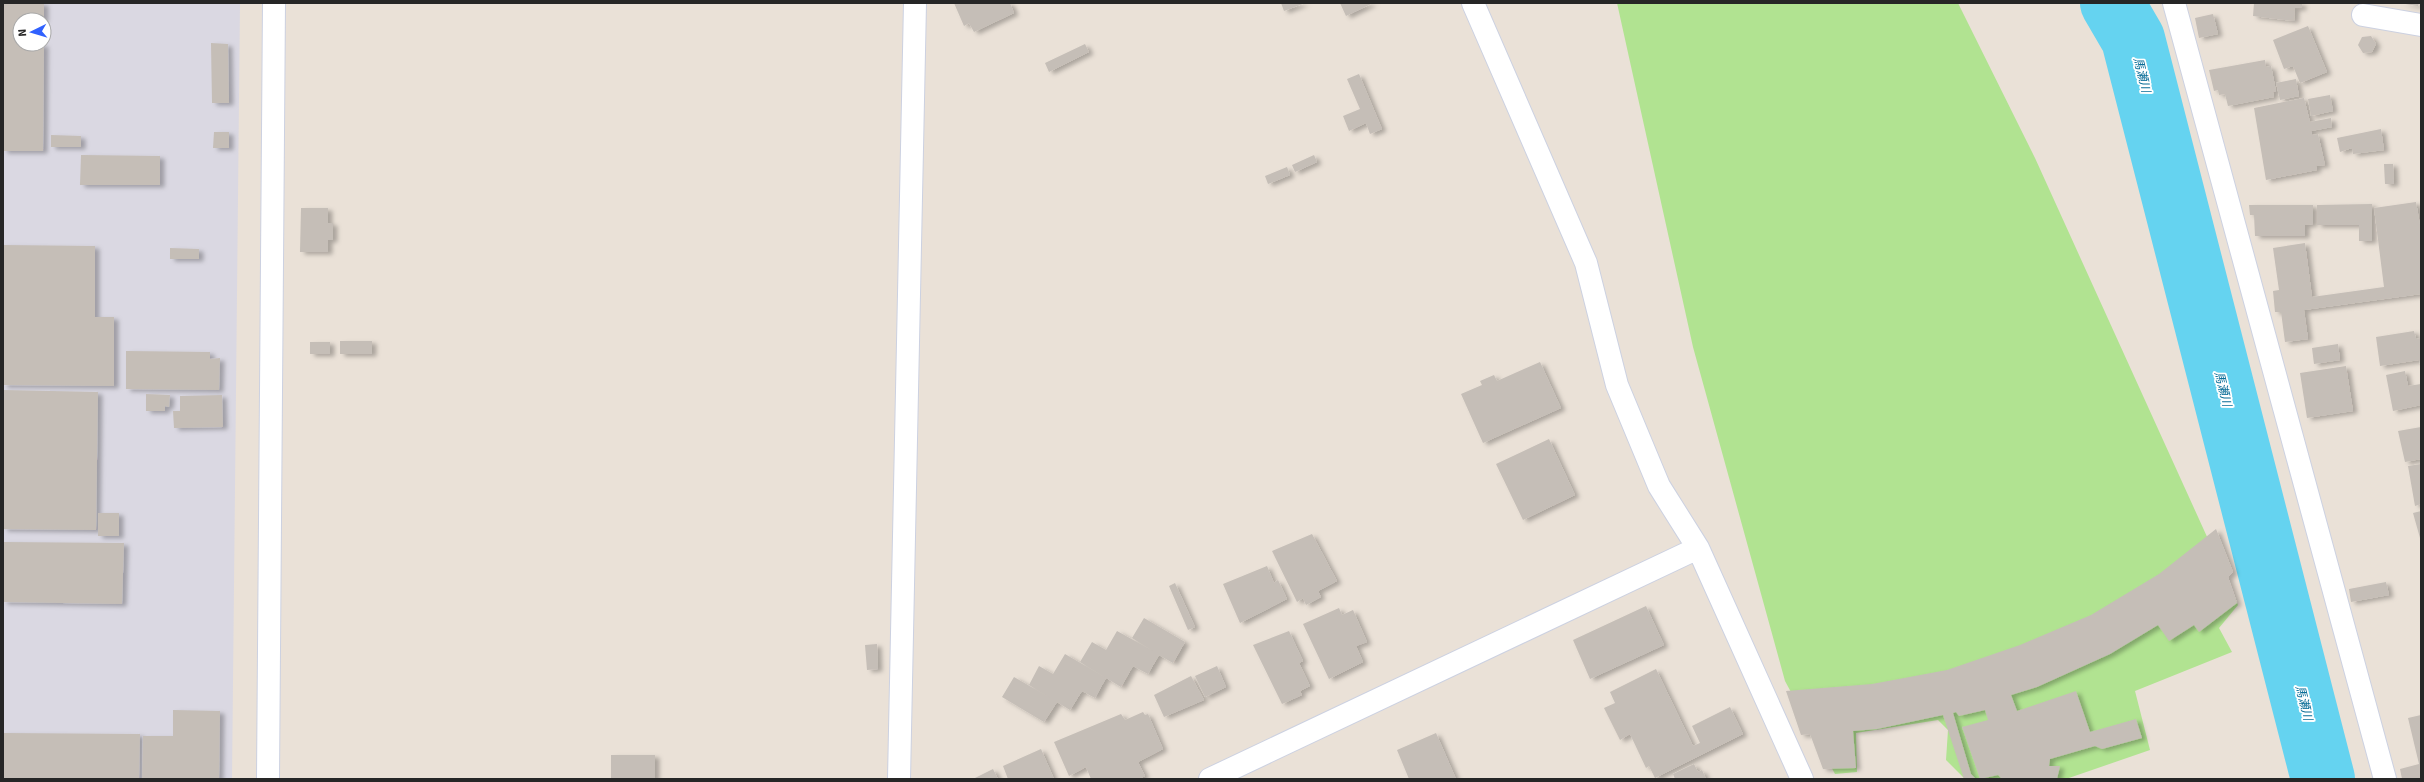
<svg xmlns="http://www.w3.org/2000/svg" width="2424" height="782" viewBox="0 0 2424 782" font-family="Signika,'Noto Sans JP',sans-serif">
<defs>
<filter id="shadow"><feDropShadow dx="4.5" dy="2.5" stdDeviation="2" flood-color="#0004"/></filter>
</defs>
<rect width="100%" height="100%" fill="#eae1d7"/>
<!-- industrial -->
<path fill="#dad8e2" fill-rule="evenodd" d="M3,3H240L232,779H3ZM20,20H44V44H20Z"/>
<!-- green -->
<path fill="#b1e391" d="M1617,3H1958L2035,158L2238,605L2219,628L2232,652L2135,691L2150,750L2066,779H1965L1946,760L1948,730L1938,720L1856,733L1857,772L1835,774L1785,681L1693,347Z"/>
<g fill="none" stroke-linecap="round" stroke-linejoin="round">
<!-- river -->
<path stroke="#65d3f0" stroke-width="64" d="M2112,3L2133,39L2323,779"/>
</g>
<!-- building -->
<path fill="#c5beb7" filter="url(#shadow)" d="M3,3H44V20H20V44H44L43,151H3Z
M954,3H1010L1014,13L974,32L969,23L964,26Z
M1281,3H1305L1284,11Z
M1340,3H1373L1346,16Z
M2254,3H2302V8H2295L2294,21L2253,16Z
M2399,3H2419L2418,6Z
M2213,14L2218,34L2199,38L2195,18Z
M2308,26L2327,72L2300,83L2293,66L2284,69L2273,40Z
M2371,36L2376,44L2372,52L2363,53L2358,45L2362,37Z
M211,43L228,44L229,103H212Z
M1085,44L1089,52L1049,72L1045,63Z
M2265,60L2266,67L2271,66L2276,91L2273,92L2274,97L2228,106L2225,94L2219,95L2218,90L2214,91L2209,70Z
M1359,74L1382,129L1370,134L1366,123L1349,131L1343,116L1360,109L1347,79Z
M2296,79L2299,96L2280,100L2276,83Z
M2330,95L2333,111L2311,116L2308,99Z
M2304,98L2310,122L2331,118L2332,127L2311,131L2312,135L2318,134L2325,165L2316,166L2317,170L2266,180L2254,108Z
M2381,129L2384,150L2353,154L2352,148L2340,152L2337,138Z
M214,132H229V148H213Z
M51,135L81,136V147H51Z
M81,155L160,156V185H80Z
M1314,155L1317,162L1295,172L1292,165Z
M2384,164H2393L2394,184H2385Z
M1287,167L1290,175L1268,184L1265,176Z
M2416,202L2421,231V294L2304,310L2308,339L2285,342L2281,312H2275L2273,291L2279,290L2273,248L2305,243L2312,297L2384,287L2374,208Z
M2372,204V241H2359V225H2317V205Z
M2249,205H2313V224L2305,225V236H2255L2254,215H2250Z
M301,208H328V223H333V240H328V252H300Z
M3,245L95,246V317H114V386L3,385Z
M170,248L199,249V259H170Z
M2414,331L2416,339L2421,338V368L2419,360L2380,366L2376,337Z
M340,341H372V354H340Z
M310,342H330V354H310Z
M2338,344L2340,360L2314,364L2312,348Z
M126,351L210,352V359L220,358L219,390L126,389Z
M1540,362L1561,408L1483,443L1461,394L1482,385L1480,381L1494,375L1497,381Z
M2346,366L2353,411L2307,418L2300,373Z
M2405,371L2408,386L2421,384V405L2393,411L2386,375Z
M3,390L98,392L96,530L3,529Z
M146,394L170,395L169,407L165,406V411H146Z
M222,395L223,427L174,428L173,411H180V396Z
M2421,427V459L2405,462L2398,431Z
M1549,439L1575,495L1523,520L1496,464Z
M2421,464V504L2415,506L2408,466Z
M2421,511V538H2420L2413,513Z
M98,513H119V536H98Z
M2216,529L2233,572L2228,577L2237,603L2199,632L2194,625L2169,641L2158,625L2110,654L2037,687L2011,695L2017,711L2076,691L2090,732L2136,719L2142,738L2102,749L2095,746L2050,759L2049,766H2060L2057,779H2002L1998,775L1980,779L1962,727L1988,720L1985,710L1959,716L1956,712L1953,713L1971,774L1976,779H1964L1943,715L1877,729L1853,731L1856,768L1823,769L1810,734L1801,735L1786,691L1872,684L1947,670L2020,645L2091,615L2159,574Z
M1312,534L1337,581L1318,591L1321,597L1306,605L1303,598L1297,602L1272,551Z
M3,542L124,543L122,604L3,602Z
M1267,566L1274,583L1278,580L1287,599L1240,623L1223,584Z
M2386,582L2389,595L2351,602L2349,589Z
M1175,583L1195,627L1188,630L1169,586Z
M1646,606L1664,645L1590,679L1573,640Z
M1339,608L1342,615L1353,610L1367,642L1356,646L1363,662L1329,679L1303,624Z
M1144,618L1185,642L1173,663L1159,655L1148,674L1133,666L1121,687L1080,662L1092,642L1106,650L1117,631L1153,651L1132,638Z
M1289,631L1303,661L1299,663L1310,686L1300,691L1302,695L1282,704L1253,645Z
M877,644L878,669L867,670L865,645Z
M1065,654L1106,678L1095,698L1082,691L1070,710L1057,702L1044,722L1002,697L1014,677L1052,699L1029,685L1039,666L1053,674Z
M1217,666L1226,687L1205,697L1195,676Z
M1656,669L1693,746L1700,743L1692,726L1730,707L1743,734L1655,778L1649,766L1646,768L1630,734L1620,740L1604,708L1615,703L1610,692Z
M1191,676L1204,700L1164,717L1154,695Z
M173,710L220,711L219,779H142L143,736H173Z
M1143,712L1145,715L1148,714L1163,749L1138,762L1145,776L1139,779H1091L1086,767L1069,776L1054,742L1121,714L1125,720Z
M2421,715V779H2402L2400,769L2419,764L2408,718Z
M3,733L140,734L139,779H3Z
M1436,733L1456,779H1409L1397,750Z
M1041,749L1054,779H1008L1003,766Z
M611,755H655V779H611Z
M1694,764L1698,772L1702,770L1706,779H1675L1673,774Z
M993,769L998,779H973Z"/>
<g fill="none" stroke-linecap="round" stroke-linejoin="round">
<defs>
<path id="minor" d="M1473,3L1586,263L1617,385L1659,486L1698,548L1802,779
M2174,3L2385,779
M2363,15L2421,25
M268,779L274,3
M899,779L915,3
M1210,779L1698,548"/>
</defs>
<!-- minor casing -->
<use href="#minor" stroke="#ccd1e1" stroke-width="24"/>
<!-- minor -->
<use href="#minor" stroke="#fff" stroke-width="22"/>
</g>
<g text-anchor="middle" stroke-width="3.5" stroke-linejoin="round" paint-order="stroke">
<!-- water labels -->
<g font-size="12" font-style="italic" fill="#0a6d97" stroke="#fff">
<text transform="translate(2142 75) rotate(76)" y="4">馬瀬川</text>
<text transform="translate(2223 389) rotate(76)" y="4">馬瀬川</text>
<text transform="translate(2304 703) rotate(76)" y="4">馬瀬川</text>
</g>
</g>
<!-- border -->
<rect width="2424" height="782" fill="none" stroke="#262626" stroke-width="8"/>
<!-- north arrow -->
<g transform="translate(32 32) rotate(265)"><circle r="19" fill="#ffffff" stroke="#a8a8a8"/>
<path d="M0-3L7 15L0 10L-7 15Z" fill="#3061fe"/>
<text y="-6" font-size="11" font-weight="bold" text-anchor="middle" fill="#262626">N</text>
</g>
</svg>
